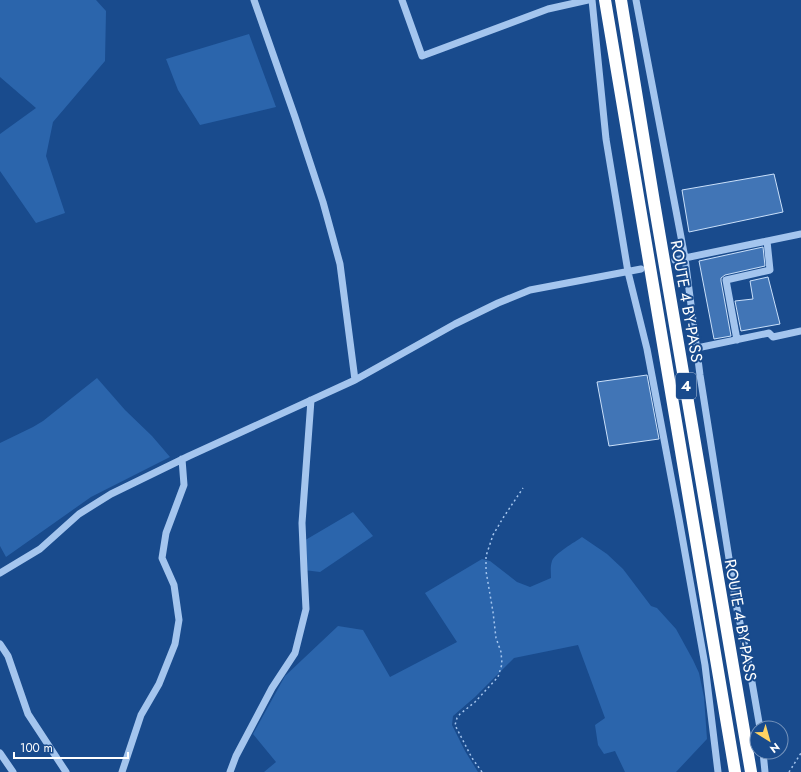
<svg xmlns="http://www.w3.org/2000/svg" width="801" height="772" viewBox="0 0 801 772" font-family="Jost,sans-serif">
<rect width="100%" height="100%" fill="#194b8d"/>
<!-- green -->
<path fill="#2b65ac" d="M0,0H96L106,11L105,61L53,122L46,156L65,213L36,223L0,171V134L36,108L0,77Z
M249,34L276,107L200,125L178,90L166,59Z
M97,378L125,410L152,436L170,457L91,497L6,557L0,546V443L33,427L43,421Z
M353,512L373,536L320,572L304,570L302,542Z
M582,537L607,554L623,569L651,606L657,608L676,629L693,660L699,673L704,697L707,739L676,772H625L615,751L604,754L598,745L595,725L605,718L578,645L514,658L475,697L453,716L452,725L465,751L478,772H264L276,762L253,734L285,676L338,626L363,630L390,677L457,642L425,593L482,559L490,561L517,582L530,587L551,578C551,572 550,567 552,561C554,554 575,542 582,537Z"/>
<!-- building -->
<path fill="#4175b6" stroke="#cae0fa" d="M774,174L783,212L689,232L682,190Z
M763,247L765,266L725,275L721,278V281L731,336L714,339L699,261Z
M768,277L780,324L741,331L735,301L753,299L750,281Z
M647,375L659,439L609,446L597,382Z"/>
<g fill="none" stroke-linecap="round" stroke-linejoin="round">
<!-- path -->
<path stroke="#a4c5ee" stroke-width="1.5" stroke-dasharray="2 3" stroke-linecap="butt" d="M482,772L472,758L455,725L457,718L460,714L475,702L498,677L502,664L501,652L496,638L493,612L486,571V556L493,535L503,518L523,488
M789,772L801,753"/>
<!-- minor -->
<path stroke="#a4c5ee" stroke-width="7" d="M254,0L295,117L323,202L340,264L355,380
M402,0L422,56L548,9L588,0
M592,0L606,139L628,272L647,349L679,519L705,665L718,772
M636,0L685,258L700,375L737,609L749,665L760,728
M675,260L801,234
M737,340L726,280L770,270L767,241
M697,348L769,333L773,337L801,331
M0,573L40,549L79,514L111,494L189,456L355,380L455,324L498,303L530,290L641,269
M0,644L8,656L28,714L66,772
M763,752L765,772
M0,753L13,772
M122,772L141,715L159,684L175,644L179,620L174,585L162,558L166,533L184,485L182,459
M230,772L236,756L272,688L295,653L306,609L304,570L302,523L311,400"/>
<!-- highway -->
<path stroke="#fff" stroke-width="12" d="M605,0L735,772
M621,0L654,202L751,772"/>
</g>
<g text-anchor="middle" stroke-width="4" stroke-linejoin="round" paint-order="stroke">
<!-- shield labels -->
<rect fill="#194b8d" stroke="#bac9dd" stroke-width="1" x="676" y="373" width="20" height="26" rx="3"/>
<g font-size="15" font-weight="bold" fill="#fff">
<text x="686" y="391">4</text>
</g>
<!-- street labels -->
<g font-size="16" fill="#fff" stroke="#194b8d">
<text transform="translate(687 301) rotate(80)" y="6">ROUTE 4 BY-PASS</text>
<text transform="translate(741 620) rotate(80)" y="6">ROUTE 4 BY-PASS</text>
</g>
</g>
<!-- north arrow -->
<g transform="translate(769 740) rotate(143)"><circle r="19" fill="#194b8d" stroke="#7593bb"/>
<path d="M0-3L7 15L0 10L-7 15Z" fill="#ffd262"/>
<text y="-6" font-size="11" font-weight="bold" text-anchor="middle" fill="#ffffff">N</text>
</g>
<!-- scale -->
<path d="M14 752v6h114v-6" fill="none" stroke="#ffffff" stroke-width="2"/>
<text x="20" y="752" font-size="12" fill="#ffffff" stroke="#194b8d" stroke-width="3" paint-order="stroke">100 m</text>
</svg>
